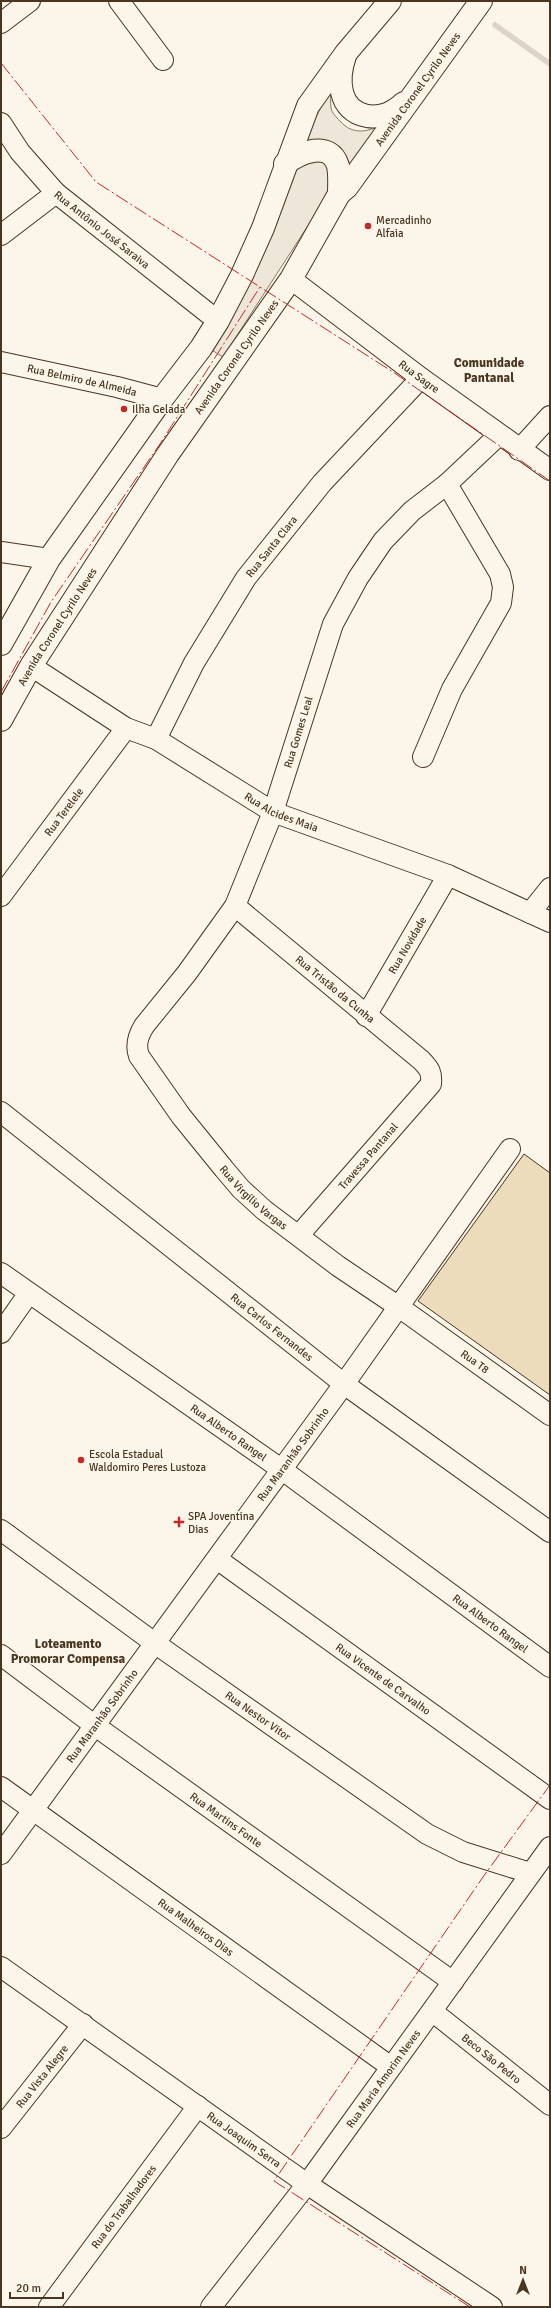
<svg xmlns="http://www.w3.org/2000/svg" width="551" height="2308" viewBox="0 0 551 2308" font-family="Signika,sans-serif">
<rect width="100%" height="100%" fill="#fbf6e9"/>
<!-- green -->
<path fill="#ede6d9" stroke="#887966" d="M331,89C331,95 330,102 331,108C332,113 336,117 340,121C353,136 369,132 385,123L342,182L343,171L299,148Z
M314,158L329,165L331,190L223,357L210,349L295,167Z"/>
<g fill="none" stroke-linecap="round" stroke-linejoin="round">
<!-- stream -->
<path stroke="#dcd4c6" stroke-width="5.5" d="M495,25L550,64"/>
</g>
<!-- building -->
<path fill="#ecdcbc" stroke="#4a3520" d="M524,1154L550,1173V1395L418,1301Z"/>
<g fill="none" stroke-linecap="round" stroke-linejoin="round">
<defs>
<g id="minor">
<path d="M119,1L163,60"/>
<path d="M1,23L30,1"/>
<path id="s1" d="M1,123L20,152L56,193L218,321"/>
<path d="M1,235L56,193"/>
<path id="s2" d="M291,279L421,378L550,470"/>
<path id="s3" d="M1,362L117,387L162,399"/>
<path id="s4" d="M499,435L447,484L412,511L383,541L358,578L333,624L273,812L235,906L187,973L144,1026C138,1036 135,1045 139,1056L181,1116L224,1169L241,1189L264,1210L338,1266L399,1307L550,1415"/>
<path d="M519,450L550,416"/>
<path d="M1,552L49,559"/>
<path id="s5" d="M31,666L126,728L156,739L273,812L448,875L550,922"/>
<path id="s6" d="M156,739L194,663L246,578L322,483L421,378"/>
<path d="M423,757L452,689L501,603L503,587L500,574L447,484"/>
<path id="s7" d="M1,896L126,728"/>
<path id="s8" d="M235,906L421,1060C430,1069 432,1073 431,1084L299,1235"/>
<path d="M530,913L550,888"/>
<path id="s9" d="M366,1016L448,875"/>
<path id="s10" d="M1,1112L344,1384L550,1532"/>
<path id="s11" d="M1,1273L281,1469L550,1667"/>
<path d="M1,1333L29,1293"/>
<path id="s12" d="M1,1530L156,1644L427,1834L463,1852L530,1873"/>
<path id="s13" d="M217,1559L550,1799"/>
<path id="s14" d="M1,1655L94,1725L453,1982"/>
<path id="s15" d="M1,1787L391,2067"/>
<path id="s16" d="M1,1854L344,1384L510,1149"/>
<path id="s17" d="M1,1967L307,2184L492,2307"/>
<path id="s18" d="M432,2011L550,2105"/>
<path id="s19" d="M1,2128L83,2024"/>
<path id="s20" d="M49,2307L198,2106"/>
<path id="s21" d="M211,2307L307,2184L550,1847"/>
</g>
<g id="highway">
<path d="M345,56C337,79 338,111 367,116C382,118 393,113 404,103"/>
<path d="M285,164C299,153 330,139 338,166C340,175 339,185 339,194"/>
<path d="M1,644L49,559L162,399L201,348L218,321L242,275L263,228L308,106L346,53L390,1"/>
<path id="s22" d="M1,720L31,666L168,454L291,279L339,194L347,187L481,1"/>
</g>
</defs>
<!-- minor casing -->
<use href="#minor" stroke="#4a3520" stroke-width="22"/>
<!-- highway casing -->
<use href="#highway" stroke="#4a3520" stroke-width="24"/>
<!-- minor -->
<use href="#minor" stroke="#fbf6e9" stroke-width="20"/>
<!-- highway -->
<use href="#highway" stroke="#fbf6e9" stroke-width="22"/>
<!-- power -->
<path stroke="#c62828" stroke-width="1" stroke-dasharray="14 3 2 3" stroke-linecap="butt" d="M1,63L96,182L396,374L550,481
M1,692L51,602L160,444L260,287
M470,2307L274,2181L483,1877L550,1785"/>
</g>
<!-- markers -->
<g fill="#c62828" stroke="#fbf6e9" stroke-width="1.5">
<circle cx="368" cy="226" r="4"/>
<circle cx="124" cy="409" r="4"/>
<circle cx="81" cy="1460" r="4"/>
<path d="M177 1516h4v4h4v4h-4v4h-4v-4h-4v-4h4z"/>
</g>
<g text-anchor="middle" stroke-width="3" stroke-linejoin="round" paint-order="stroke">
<!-- street labels -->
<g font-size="11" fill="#4a3520" stroke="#fbf6e9">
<text dy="4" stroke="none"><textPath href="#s22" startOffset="757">Avenida Coronel Cyrilo Neves</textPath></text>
<text dy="4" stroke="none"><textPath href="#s1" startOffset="148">Rua Antônio José Saraiva</textPath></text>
<text dy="4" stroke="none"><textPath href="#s22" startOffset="433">Avenida Coronel Cyrilo Neves</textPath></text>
<text dy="4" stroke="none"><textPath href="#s2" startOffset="161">Rua Sagre</textPath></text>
<text dy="4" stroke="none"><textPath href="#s3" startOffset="83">Rua Belmiro de Almeida</textPath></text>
<text dy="4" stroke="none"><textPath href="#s6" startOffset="225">Rua Santa Clara</textPath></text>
<text dy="4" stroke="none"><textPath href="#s22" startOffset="109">Avenida Coronel Cyrilo Neves</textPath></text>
<text transform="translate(298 732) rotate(-73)" y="4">Rua Gomes Leal</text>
<text dy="4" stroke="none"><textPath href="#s5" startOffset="291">Rua Alcides Maia</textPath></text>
<text dy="4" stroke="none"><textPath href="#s7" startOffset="105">Rua Terelele</textPath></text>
<text dy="4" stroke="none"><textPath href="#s9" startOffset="82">Rua Novidade</textPath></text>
<text dy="4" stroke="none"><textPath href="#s8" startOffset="130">Rua Tristão da Cunha</textPath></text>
<text transform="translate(368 1156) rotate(-49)" y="4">Travessa Pantanal</text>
<text dy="4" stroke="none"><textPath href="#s4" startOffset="918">Rua Virgílio Vargas</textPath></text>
<text dy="4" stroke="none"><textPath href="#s10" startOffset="346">Rua Carlos Fernandes</textPath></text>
<text dy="4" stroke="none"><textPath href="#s4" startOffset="1194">Rua T8</textPath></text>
<text dy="4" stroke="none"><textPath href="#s11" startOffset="278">Rua Alberto Rangel</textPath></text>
<text dy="4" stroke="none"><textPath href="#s16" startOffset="495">Rua Maranhão Sobrinho</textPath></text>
<text dy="4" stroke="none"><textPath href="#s11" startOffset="602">Rua Alberto Rangel</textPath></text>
<text dy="4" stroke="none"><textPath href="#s13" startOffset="205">Rua Vicente de Carvalho</textPath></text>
<text dy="4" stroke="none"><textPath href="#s16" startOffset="171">Rua Maranhão Sobrinho</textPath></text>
<text dy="4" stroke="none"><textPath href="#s12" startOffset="317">Rua Nestor Vitor</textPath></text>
<text dy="4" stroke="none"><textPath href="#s14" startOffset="279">Rua Martins Fonte</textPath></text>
<text dy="4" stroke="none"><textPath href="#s15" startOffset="240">Rua Malheiros Dias</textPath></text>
<text dy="4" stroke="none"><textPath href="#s18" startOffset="76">Beco São Pedro</textPath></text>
<text dy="4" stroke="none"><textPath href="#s19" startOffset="66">Rua Vista Alegre</textPath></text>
<text dy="4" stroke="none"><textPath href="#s21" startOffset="286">Rua Maria Amorim Neves</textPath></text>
<text dy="4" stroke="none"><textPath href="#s17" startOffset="298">Rua Joaquim Serra</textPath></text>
<text dy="4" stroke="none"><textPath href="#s20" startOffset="125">Rua do Trabalhadores</textPath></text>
</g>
<!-- poi labels -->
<g font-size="11" fill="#4a3520" stroke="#fbf6e9" text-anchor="start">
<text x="376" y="224">Mercadinho<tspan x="376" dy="13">Alfaia</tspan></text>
<text x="132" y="413">Ilha Gelada</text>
<text x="89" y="1458">Escola Estadual<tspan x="89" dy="13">Waldomiro Peres Lustoza</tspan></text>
<text x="188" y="1520">SPA Joventina<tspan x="188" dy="13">Dias</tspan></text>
</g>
<!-- quarter labels -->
<g font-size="13" font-weight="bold" fill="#4a3520" stroke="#fbf6e9">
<text x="489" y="367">Comunidade<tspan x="489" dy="15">Pantanal</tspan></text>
<text x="68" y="1648">Loteamento<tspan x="68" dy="15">Promorar Compensa</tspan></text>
</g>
</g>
<!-- border -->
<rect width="551" height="2308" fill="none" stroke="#4a3520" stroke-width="4"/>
<!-- north arrow -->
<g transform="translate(523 2280)" stroke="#fbf6e9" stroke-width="3" paint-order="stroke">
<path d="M0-3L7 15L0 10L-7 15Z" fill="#4a3520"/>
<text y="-6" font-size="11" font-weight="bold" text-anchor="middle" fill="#4a3520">N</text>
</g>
<!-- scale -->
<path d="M10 2292v6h53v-6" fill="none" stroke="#4a3520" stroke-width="2"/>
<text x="16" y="2292" font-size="12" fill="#4a3520" stroke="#fbf6e9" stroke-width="3" paint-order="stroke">20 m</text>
</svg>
